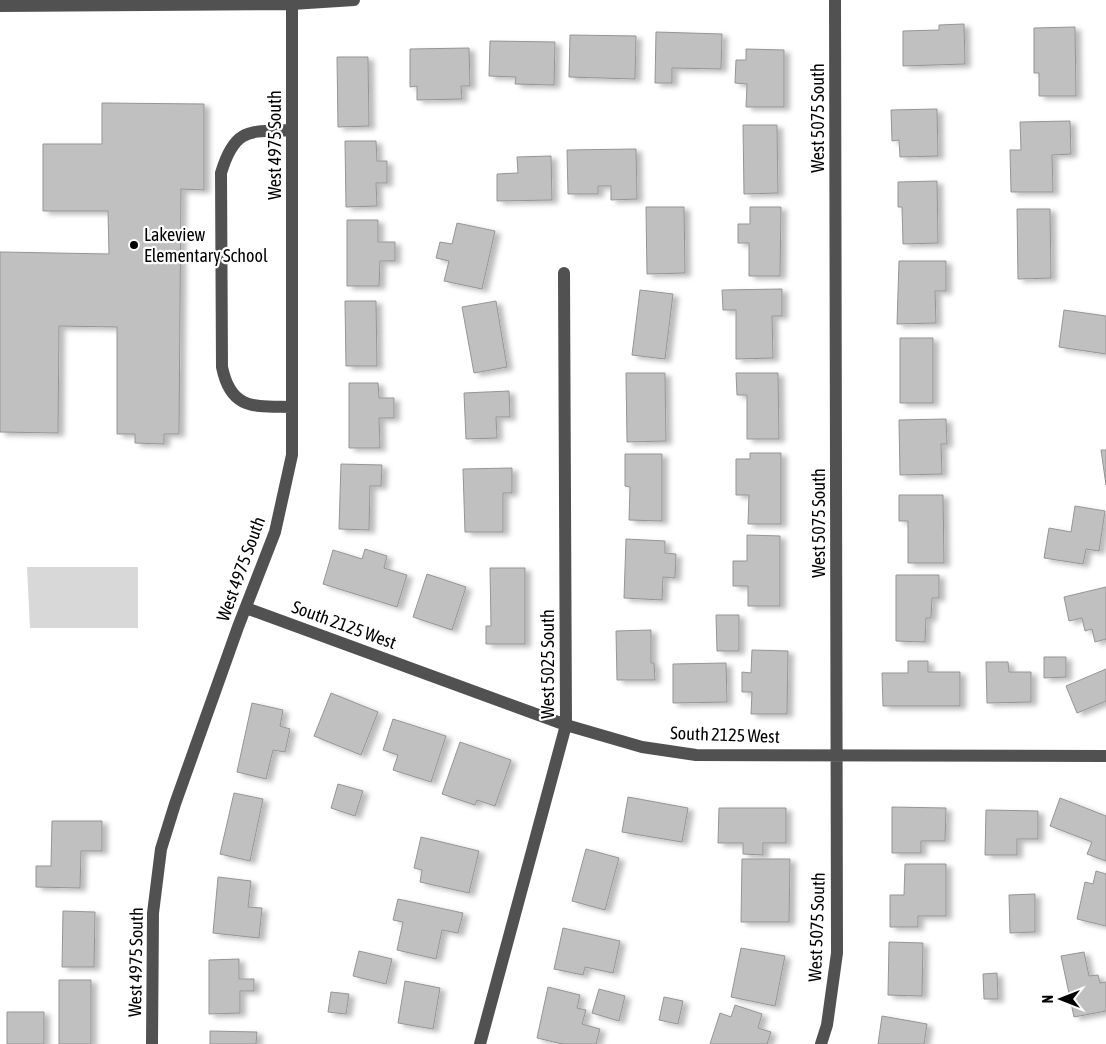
<svg xmlns="http://www.w3.org/2000/svg" width="1106" height="1044" viewBox="0 0 1106 1044" font-family="'Asap Condensed',sans-serif">
<defs>
<filter id="shadow"><feDropShadow dx="5.5" dy="3" stdDeviation="2.5" flood-color="#0004"/></filter>
</defs>
<rect width="100%" height="100%" fill="#fff"/>
<!-- green -->
<path fill="#d8d8d8" d="M27,567H138V628H30Z"/>
<!-- building -->
<path fill="#c0c0c0" stroke="#959595" filter="url(#shadow)" d="M964,24L965,64L903,66V31L939,30V25Z
M1075,27L1076,96H1039V73H1034V28Z
M656,32L722,34L721,69L672,68V83H655Z
M570,35L636,36L635,79L569,77Z
M490,41L555,42L554,85L515,84L516,77L489,76Z
M469,48L470,86H461L462,99L417,100V86L410,87V49Z
M746,49L784,50V107H746L747,84L735,83L736,60H746Z
M337,57H368L369,126L338,127Z
M102,103L204,104V190L181,189L179,434H164V444L135,443V434H117V327L59,326L58,433L0,432V252L109,254L108,211H43V144H102Z
M937,109L938,156L900,157L899,140L892,141L891,110Z
M1070,121L1071,154L1052,155L1053,192H1011L1010,150H1021L1020,122Z
M743,125H777L778,193L744,194Z
M345,141H376L377,161H387V183H376L377,206L346,207Z
M636,149L637,199L611,200V186H598V194H568L567,150Z
M551,156L552,200L497,201V174L518,173L517,157Z
M937,181L938,243L903,244L902,207H898V182Z
M646,207H684L685,273L647,274Z
M750,207H781L780,276H749V243H738V224H750Z
M1017,209H1050L1051,278L1018,279Z
M347,220H378V242H395V261H380L379,286H347Z
M457,223L495,231L482,289L444,281L449,261L436,258L440,242L452,244Z
M899,261H946V291H935L936,323L897,324Z
M782,289V316H772L773,358L736,359V310H723L722,290Z
M640,290L673,294L665,359L632,355Z
M345,301H376L377,366H346Z
M496,301L507,367L474,373L462,307Z
M1064,310L1106,316V354L1059,347Z
M900,338H933V403H900Z
M626,373H665L666,441L627,442Z
M736,373H778L779,439H747V395H737Z
M349,383H378L379,398H394V418H379L380,448H349Z
M509,391L510,417H496L497,438L466,439L464,393Z
M946,419L947,444H941L942,474L900,475L899,420Z
M1101,450H1106V485Z
M750,453H781V524H748L749,495H736V459H750Z
M625,454H662V521L629,520L630,487L625,486Z
M341,464L382,465L381,486H370L369,530L339,529Z
M512,468V493H503V532H465L463,469Z
M899,495H943L944,563H908V521H899Z
M1075,506L1105,511L1099,551L1086,549L1083,564L1044,558L1049,528L1071,532Z
M747,535L780,536V606H748V586H733V561H747Z
M626,539L665,541V553L676,554L675,578L663,577L662,600L624,598Z
M365,549L387,556L384,568L407,575L397,607L323,584L333,550L362,559Z
M490,568H525V644H486V626H491Z
M427,574L466,587L452,630L413,617Z
M896,575H939V598H932L931,618H926L925,642L896,641Z
M1106,587V639L1095,642L1092,629L1085,631L1082,618L1069,621L1064,597Z
M716,615H739V651H717Z
M651,630V663H654L655,680H617L616,631Z
M752,650L788,651L787,714H751L752,692H742V672L751,673Z
M1044,657H1066V677L1044,678Z
M908,661H928V672H960V706H883L882,673H908Z
M986,662H1008L1009,672H1031V702L987,703Z
M726,663L727,702L673,703V664Z
M1106,669V701L1077,713L1066,686Z
M331,693L378,712L361,755L314,736Z
M252,703L283,710L280,726L290,729L285,752L273,750L266,779L237,772Z
M393,719L446,736L431,782L393,770L398,755L383,750Z
M460,742L511,760L495,806L477,800L475,805L442,794Z
M338,784L363,791L355,816L331,808Z
M234,793L263,799L250,861L220,854Z
M628,797L688,808L682,842L622,832Z
M1060,798L1106,816V861L1087,854L1092,842L1050,826Z
M892,807L946,808L945,841H921V853H892Z
M719,808H786V843H763V855L743,854V843H718Z
M986,810L1038,811V839H1017V855H985Z
M52,821H102V851H81L80,888L36,887V866H51Z
M421,837L479,851L469,893L420,882L422,870L414,868Z
M586,849L619,858L605,910L572,901Z
M742,859H790L789,922H741Z
M905,864H946V916H918V927H890V895H904Z
M1096,871L1106,874V926L1077,919L1085,882L1093,884Z
M218,877L251,881L248,907L262,908L259,938L213,933Z
M1035,894V932L1010,933L1009,895Z
M398,899L463,913L458,933L442,930L436,959L397,950L403,922L393,920Z
M63,911L95,912L94,967H62Z
M563,928L620,941L613,973L585,967L583,975L554,969Z
M889,942L923,943L922,996L888,995Z
M741,948L785,956L775,1006L731,997Z
M359,951L392,959L386,984L353,976Z
M1084,952L1089,976L1098,975L1100,983L1106,982V1011L1074,1017L1061,956Z
M239,959V979H254V991H240V1013L209,1014V960Z
M997,973L998,999H984L983,974Z
M59,980H91V1044H59Z
M405,981L440,988L433,1029L398,1023Z
M548,987L580,995L577,1008L586,1010L582,1024L600,1029L596,1044H563L537,1038Z
M599,989L625,996L619,1021L592,1013Z
M331,992L349,994L346,1014L328,1012Z
M664,997L683,1001L678,1024L659,1020Z
M735,1005L762,1014L758,1028L771,1032L767,1044H710L720,1013L731,1017Z
M7,1012H44V1044H7Z
M882,1016L927,1024L924,1044H878Z
M210,1031L257,1032L256,1044H210Z"/>
<g fill="none" stroke-linecap="round" stroke-linejoin="round">
<!-- minor -->
<path stroke="#515151" stroke-width="12" d="M0,6L292,4L354,0
M292,407C255,406 231,411 222,367L221,173C235,126 250,132 292,130
M246,608L566,725L642,747L696,755L1106,756
M152,1044L153,913L161,849L175,804L238,627L275,532L292,455V4
M480,1044L566,725L564,273
M821,1044L827,1025L837,953L835,0"/>
</g>
<!-- markers -->
<circle fill="#000" stroke="#fff" stroke-width="2" cx="134" cy="245" r="5"/>
<g text-anchor="middle" stroke-width="4.5" stroke-linejoin="round" paint-order="stroke">
<!-- street labels -->
<g font-size="18" fill="#000" stroke="#fff">
<text transform="translate(818 118) rotate(-90)" y="6">West 5075 South</text>
<text transform="translate(275 145) rotate(-90)" y="6">West 4975 South</text>
<text transform="translate(819 523) rotate(-90)" y="6">West 5075 South</text>
<text transform="translate(241 569) rotate(-70)" y="6">West 4975 South</text>
<text transform="translate(344 625) rotate(20)" y="6">South 2125 West</text>
<text transform="translate(548 664) rotate(-90)" y="6">West 5025 South</text>
<text transform="translate(725 735) rotate(2)" y="6">South 2125 West</text>
<text transform="translate(817 927) rotate(-88)" y="6">West 5075 South</text>
<text transform="translate(136 962) rotate(-89)" y="6">West 4975 South</text>
</g>
<!-- poi labels -->
<g font-size="18" fill="#000" stroke="#fff" text-anchor="start">
<text x="144" y="241">Lakeview<tspan x="144" dy="21">Elementary School</tspan></text>
</g>
</g>
<!-- north arrow -->
<g transform="translate(1061 999) rotate(270)" stroke="#ffffff" stroke-width="4" paint-order="stroke">
<path d="M0-4L9 19L0 12L-9 19Z" fill="#000000"/>
<text y="-8" font-size="14" font-weight="bold" text-anchor="middle" fill="#000000">N</text>
</g>
</svg>
